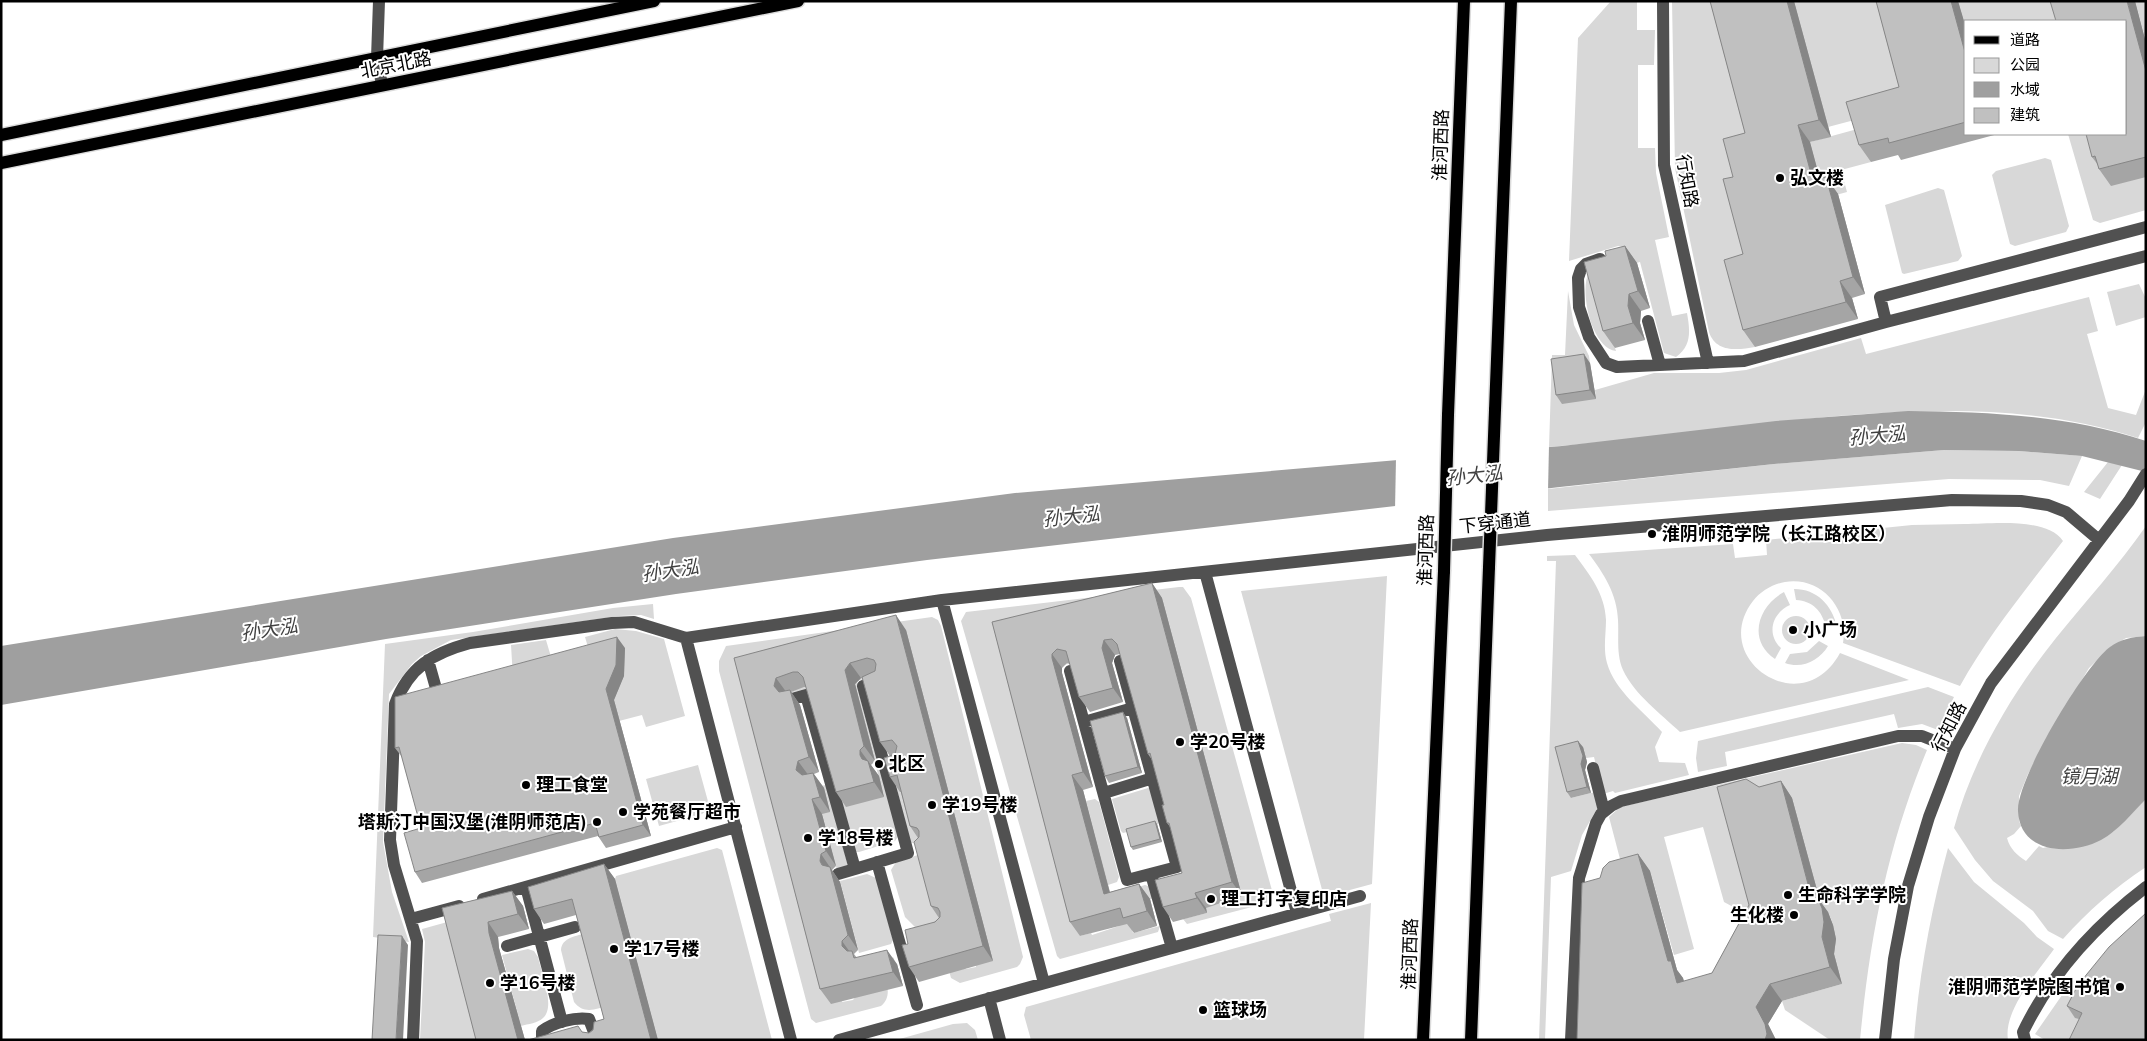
<svg xmlns="http://www.w3.org/2000/svg" width="2147" height="1041" viewBox="0 0 2147 1041" font-family="'Nunito Sans','Noto Sans SC',sans-serif">
<rect width="100%" height="100%" fill="#fff"/>
<!-- green -->
<path fill="#d8d8d8" fill-rule="evenodd" d="M1611,1H1637V30H1655L1654,65H1638V148H1655L1656,173L1669,237L1655,240L1672,316L1687,313C1690,330 1692,346 1676,357L1664,353L1640,262L1629,265L1623,247L1618,246L1569,261L1578,38Z
M1672,1H1717L1757,150L1755,272L1736,277L1755,347C1738,350 1716,353 1709,332L1675,168Z
M1794,1H1884L1911,105L1828,127Z
M1958,1H2058L2063,21H1966V28Z
M2135,1H2146V42Z
M1861,128L1871,162L1841,170L1847,192L1825,198L1810,142Z
M2068,134H2093L2146,177V210L2100,223L2093,220Z
M2045,158L2051,160L2069,226L2066,232L2015,246L2010,244L1992,175L1996,171Z
M1938,188L1944,190L1962,256L1958,261L1904,274L1902,273L1885,205Z
M1589,272L1615,348L1616,351C1591,348 1579,290 1589,272Z
M2139,284L2146,299V317L2116,326L2107,292Z
M1568,291L1574,325L1589,356L1590,363L1557,368L1596,399L1595,390L1654,373H1719L1746,370L1861,338L1866,354L2089,297L2098,331L2087,334L2108,408L2136,415L2146,389V422L2138,438C2041,406 1938,408 1838,416C1741,424 1645,439 1549,447L1552,355H1565Z
M1944,450L2019,451L2082,456L2069,486L2040,480L1949,479L1548,511V489L1774,464Z
M2108,462L2122,465L2100,499L2084,492Z
M1965,524C1991,524 2047,517 2063,541C2027,588 1989,634 1960,686L1843,643C1849,609 1821,576 1785,582C1773,584 1761,591 1753,601C1708,659 1802,723 1840,653L1909,680L1680,732C1661,714 1634,694 1623,670C1616,654 1619,637 1618,620C1617,594 1604,574 1589,554L1733,544L1735,558L1767,555L1766,540L1912,525Z
M2146,526V636L2126,638L2111,647L2089,668L2047,738L2028,774L2019,796V821L2021,826L2014,834L2007,838C2010,849 2017,855 2026,861L2039,846L2043,848L2113,832L2146,799V867C2114,888 2088,911 2063,939L2048,931L2033,911L1993,881L1975,860L1954,828C1973,759 2011,694 2056,638C2086,601 2118,566 2146,526Z
M1575,555C1590,575 1605,594 1606,620C1606,634 1603,649 1607,663C1615,691 1643,711 1662,732L1655,747L1659,762L1685,763L1689,775L1615,793L1613,791L1603,794L1594,757L1586,758L1571,798L1595,792L1598,807L1582,835L1571,871L1551,877L1545,1040H1539L1556,561H1547V556Z
M1387,576L1372,884L1324,897L1241,591Z
M1179,587H1183L1191,598L1273,894L1267,903L1187,924L1183,919L1207,913L1205,906L1225,903L1162,598L1077,661L1051,669L1080,936L1091,933L1092,935L1119,926L1111,895L1145,885L1151,887L1154,898L1126,906L1133,933L1160,926L1158,932L1060,959L1057,956L961,621L966,612Z
M1794,589C1817,589 1832,605 1837,627H1826C1822,611 1813,601 1796,600Z
M1784,592L1790,605C1772,613 1766,634 1781,648L1775,659C1747,640 1758,606 1784,592Z
M653,604L654,619L641,615L619,616L451,640L421,656L412,664L389,694L383,842L392,892L409,942L373,937L385,644L473,632L613,608Z
M1782 630a14 14 0 1 1 28 0a14 14 0 1 1-28 0Z
M932,617L938,620L941,626L1023,957L1020,964L1017,967L960,983L951,978L940,937L966,969L976,967V965L878,675L857,681L899,835L895,841L859,852H856L809,688L790,693L842,1002L853,1000L888,955L894,958L895,965L883,969C886,982 893,996 881,1006L816,1023L811,1019L719,671V661L726,646ZM843,646L884,796L807,656Z
M615,629L636,631L664,639L685,716L646,727L642,715L619,721L614,700L624,676L625,648L591,657L585,637Z
M546,640L554,667L513,678L511,645Z
M1819,641L1828,646C1819,661 1802,669 1785,663L1790,654L1807,652Z
M1928,687L1954,697L1938,730L1922,724L1898,728L1894,714L1725,752L1727,766L1698,772L1696,758L1698,741Z
M1902,743L1916,745L1927,750C1887,847 1870,936 1860,1040H1830L1785,1010L1782,1001L1842,984C1840,974 1834,963 1834,953C1834,930 1836,921 1820,901L1761,922L1724,902L1703,827L1664,837L1694,949L1674,955L1650,871L1625,878L1609,817L1620,807Z
M698,765L709,805L708,809L702,814L659,826L646,779Z
M893,771L923,836L916,844L909,842Z
M826,785L848,866L837,870L815,787Z
M1148,788H1150L1159,822L1158,824L1123,833L1121,831L1112,799Z
M1095,799L1099,802L1119,877L1117,882L1108,885L1086,801Z
M717,848L722,850L772,1040H658L615,879L616,876Z
M1948,848L1974,882L2024,923L2037,937L2054,949C2038,972 2003,1010 2008,1040H1914C1919,975 1931,910 1948,848Z
M924,853L945,922L917,929L905,917L891,870L896,862Z
M867,874L876,878L893,940L891,944L859,953L840,881Z
M1371,903L1364,1040H1031L1024,1015L1026,1007L1331,921L1329,914Z
M451,921L486,1040H420L425,942L422,929Z
M587,933L610,1005C596,1009 584,1015 574,1002L561,950C562,937 577,936 587,933Z
M528,949L534,951L538,957C541,972 556,1007 543,1018C538,1023 528,1024 521,1026L502,955Z
M2069,985L2086,997L2090,1025L2083,1040H2045L2035,1034Z
M967,1023L975,1030L978,1040H896L953,1024Z"/>
<!-- water -->
<path fill="#9f9f9f" d="M1908,411C1990,412 2067,415 2146,441V472L2082,456L2019,451L1944,450L1774,464L1560,487L927,560L676,594L386,639L1,705V646L673,538L1015,493L1562,446L1776,421Z
M2146,636V799C2132,813 2118,831 2101,840C2070,856 2020,854 2018,811C2016,780 2085,665 2110,647C2121,639 2132,637 2146,636Z"/>
<!-- pier -->
<path fill="#fff" d="M1549,445L1548,491L1395,510L1396,458Z"/>
<g fill="none" stroke-linecap="round" stroke-linejoin="round">
<defs>
<path id="major" d="M1,135L654,1
M1,163L798,1
M1495,410L1511,1
M1448,415L1464,1
M1423,1040L1444,571
M1471,1040L1489,567"/>
</defs>
<!-- major casing -->
<use href="#major" stroke="#dbdbdb" stroke-width="15"/>
<!-- minor -->
<path stroke="#515151" stroke-width="12" d="M379,1L377,58L382,85
M1663,1L1664,165L1708,363
M1600,259L1586,264L1581,269L1578,278L1579,307L1589,337L1606,363L1617,367L1744,361L1886,322L2146,256
M1648,321L1660,365
M1886,322L1880,297L2146,227
M1205,572L1297,913
M942,600L1044,983
M686,638L791,1040
M428,660L437,692
M1070,671L1127,880L1177,867L1120,661
M792,699L806,695L855,869L908,853L863,686L879,681
M1084,722L1133,708
M1593,768L1604,811
M1104,793L1153,778
M877,862L917,1005
M838,874L855,869
M1151,874L1172,948
M526,887L562,1022
M483,899L736,827
M411,919L459,906
M507,946L575,927
M989,998L1000,1040
M413,1040L417,941L394,865L390,840L395,704C409,667 433,653 470,643L612,623L634,622L686,638L942,600L1547,535L1952,500L2021,501L2048,505L2066,512L2099,540
M542,1040V1031C554,1022 575,1017 589,1019L597,1040
M839,1040L1360,896
M1571,1040L1579,878L1596,823L1601,814L1611,806L1621,801L1898,736H1922L1955,749
M1885,1040L1894,959L1908,886L1929,817L1955,749L1991,683L2129,501L2146,474
M2025,1040L2023,1032C2051,974 2095,926 2146,887"/>
<!-- major -->
<use href="#major" stroke="#000" stroke-width="12"/>
<defs>
<path id="major-bridge" d="M1489,567L1495,410
M1444,571L1448,415"/>
</defs>
<!-- major-bridge casing -->
<use href="#major-bridge" stroke="#dbdbdb" stroke-width="15" stroke-linecap="butt"/>
<!-- major-bridge -->
<use href="#major-bridge" stroke="#000" stroke-width="12"/>
</g>
<!-- wall -->
<path fill="#a5a5a5" d="M1710,1H1794L1831,137L1810,142L1820,179L1826,177L1838,194L1865,294L1852,298L1858,319L1755,347L1743,330V254L1733,177L1745,133Z
M1876,1H1958L1966,28V134H1998L1901,160L1898,155L1871,162L1859,145L1899,87Z
M2135,1L2146,43V177L2111,186L2099,169L2098,165L2092,157Z
M1625,246L1637,263L1650,308L1641,311L1640,323L1645,340L1615,348L1603,331L1606,256Z
M1590,363L1596,399L1562,404L1556,395Z
M1152,583L1162,598L1242,896L1206,908L1207,913L1173,922L1163,907L1182,873L1171,828L1167,823L1164,805L1152,760L1148,754L1120,654L1115,655L1112,663L1123,702L1090,712L1079,697L1070,664L1067,663L1062,668V673L1093,787L1083,790L1110,892L1139,884L1150,899L1157,926L1134,933L1127,924L1080,936L1070,922L992,622Z
M906,630L993,961L919,982L909,967L908,944L939,918L931,906L918,838L910,826L901,792H900L890,777V756L880,742L863,678H861L855,684L875,761L871,765L879,776L884,797L846,807L836,792L806,687H804L791,692L800,705L819,772L814,774L824,788L830,812L822,814L836,866L832,870L840,882L858,950L854,954L857,958L897,964L903,986L831,1004L820,989L734,658Z
M625,648L624,676L614,700L651,836L606,848L598,836L422,883L415,872L421,828L402,757L395,748Z
M1127,718L1142,773L1109,783L1105,776Z
M1583,747L1587,762L1585,770L1591,793L1571,798L1567,792Z
M1781,781L1792,798L1820,901L1828,912L1833,925L1836,939L1834,954L1842,984L1782,1001L1768,1024L1776,1040H1577L1638,854L1650,871L1677,970L1683,978L1684,982L1712,973L1749,905L1759,787Z
M1157,824L1162,842L1133,850L1131,847Z
M604,864L615,879L658,1040H528L582,1032L589,1033L604,1019L576,915L544,924L534,909Z
M512,891L523,906L529,929L498,937L499,948L525,1040H476L442,908Z
M2146,913L2079,1019L2075,1018L2067,1006Z"/>
<!-- shaded-wall -->
<path fill="#868686" d="M1787,1H1794L1831,137L1819,120Z
M1951,1H1958L1966,28V56Z
M2127,1H2135L2146,43V71Z
M1798,125L1810,142L1825,198L1813,181Z
M1826,177L1838,194L1865,294L1853,277Z
M1625,246L1637,263L1650,308L1638,291Z
M1840,281L1852,298L1858,319L1846,302Z
M1629,294L1641,311L1640,323L1645,340L1633,323L1628,306Z
M1584,354L1590,363L1596,399L1590,390Z
M1152,583L1162,598L1242,896L1232,882Z
M896,615L906,630L993,961L983,946Z
M617,637L625,648L624,676L614,700L651,836L643,825L606,689Z
M1104,640L1115,655L1112,663L1123,702L1113,688L1102,648Z
M1052,654L1062,668V673L1093,787L1083,772L1052,658Z
M850,663L861,678L855,684L875,761L864,746L845,670Z
M776,678L787,693L784,701L774,686Z
M790,690L800,705L819,772L809,757Z
M1123,712L1127,718L1142,773L1138,767Z
M1578,741L1583,747L1587,762L1585,770L1591,793L1587,787L1581,764Z
M860,750L879,776L884,797L874,782L860,755Z
M798,761L809,776L806,785L796,770Z
M813,773L824,788L830,812L820,797Z
M1072,775L1083,790L1114,909L1104,894Z
M1781,781L1792,798L1820,901L1828,912L1833,925L1836,939L1834,954L1842,984L1830,967Z
M812,799L822,814L836,866L826,851Z
M1155,821L1157,824L1162,842L1160,839Z
M821,854L840,882L858,950L848,935L830,876L820,861Z
M1638,854L1650,871L1677,970L1683,978L1689,1000L1677,983L1668,961Z
M604,864L615,879L658,1040H651Z
M1139,884L1150,899L1157,926L1147,911Z
M512,891L523,906L529,929L518,914Z
M1195,893L1206,908L1207,913L1197,898Z
M488,922L498,937L499,948L525,1040H518L489,933Z
M402,936L408,945L403,1040H396Z
M842,941L852,955L842,946Z
M887,950L897,964L903,986L893,972Z
M1770,984L1782,1001L1768,1024L1776,1040H1765L1756,1007Z"/>
<!-- building -->
<path fill="#c0c0c0" stroke="#868686" d="M1710,1H1787L1819,120L1798,125L1813,181L1826,177L1853,277L1840,281L1846,302L1743,330L1724,260L1743,254L1723,179L1733,177L1723,139L1745,133Z
M1876,1H1951L1966,56V122L1889,143L1888,138L1859,145L1846,102L1899,87Z
M2050,1H2127L2146,71V157L2099,169L2095,156L2092,157L2086,134H2126V21H2056Z
M1625,246L1638,291L1629,294L1628,306L1633,323L1603,331L1584,262L1606,256L1605,251Z
M1584,354L1590,390L1556,395L1551,359Z
M1152,583L1232,882L1195,893L1197,898L1163,907L1155,880L1182,873L1169,823H1167L1162,805H1164L1150,753L1148,754L1117,644L1112,639L1104,640L1102,648L1113,688L1079,697L1066,651L1057,649L1052,654V658L1083,772L1072,775L1104,894L1139,884L1147,911L1123,918L1120,908L1070,922L992,622Z
M896,615L983,946L909,967L902,945L908,944L905,930L935,922L940,917V912L938,908L931,906L914,842L919,837V831L917,828L910,826L897,775L890,777L884,758L895,754L897,746L892,740L880,742L862,677L875,671L876,664L874,660L867,658L850,663L845,670L864,746L860,750V755L862,759L868,761L874,782L836,792L803,677L798,672H793L776,678L774,686L779,692L790,690L809,757L798,761L796,770L802,775L813,773L820,797L812,799L826,851L821,854L820,861L822,865L830,867L848,935L842,941V946L847,951H852L854,958L887,950L893,972L820,989L734,658Z
M617,637L616,665L606,689L643,825L599,837L595,823L415,872L404,833L421,828L399,747L395,748V697Z
M1123,712L1138,767L1105,776L1090,721Z
M1578,741L1583,756L1581,764L1587,787L1567,792L1555,747Z
M1746,779L1759,787L1781,781L1808,884L1816,895L1822,908L1824,922L1822,937L1830,967L1770,984L1756,1007L1765,1024L1767,1034L1765,1040H1577L1582,883L1600,878L1603,868L1609,862L1638,854L1668,961H1671L1677,983L1712,973L1749,905L1717,787Z
M1155,821L1160,839L1131,847L1126,829Z
M604,864L651,1040H528L578,1026L582,1032L589,1033L593,1030L594,1022L604,1019L572,899L534,909L528,887Z
M512,891L518,914L488,922L489,933L518,1040H476L442,908Z
M2146,913V1040H2069L2082,1013L2067,1006L2078,985L2109,947Z
M378,935L402,936L396,1040H372Z"/>
<!-- markers -->
<g fill="#000" stroke="#fff" stroke-width="2">
<circle cx="1780" cy="178" r="5"/>
<circle cx="1652" cy="534" r="5"/>
<circle cx="1793" cy="630" r="5"/>
<circle cx="1180" cy="742" r="5"/>
<circle cx="879" cy="764" r="5"/>
<circle cx="526" cy="785" r="5"/>
<circle cx="932" cy="805" r="5"/>
<circle cx="623" cy="812" r="5"/>
<circle cx="597" cy="822" r="5"/>
<circle cx="808" cy="838" r="5"/>
<circle cx="1788" cy="895" r="5"/>
<circle cx="1211" cy="899" r="5"/>
<circle cx="1794" cy="915" r="5"/>
<circle cx="614" cy="949" r="5"/>
<circle cx="490" cy="983" r="5"/>
<circle cx="2120" cy="987" r="5"/>
<circle cx="1203" cy="1010" r="5"/>
</g>
<g text-anchor="middle" stroke-width="4" stroke-linejoin="round" paint-order="stroke">
<!-- street labels -->
<g font-size="18" fill="#000" stroke="#fff">
<text transform="translate(396 65) rotate(-11)" y="6">北京北路</text>
<text transform="translate(1441 145) rotate(-88)" y="6">淮河西路</text>
<text transform="translate(1687 181) rotate(80)" y="6">行知路</text>
<text transform="translate(1495 523) rotate(-6)" y="6">下穿通道</text>
<text transform="translate(1426 550) rotate(-88)" y="6">淮河西路</text>
<text transform="translate(1949 727) rotate(-63)" y="6">行知路</text>
<text transform="translate(1410 954) rotate(-88)" y="6">淮河西路</text>
</g>
<!-- poi labels -->
<g font-size="18" font-weight="bold" fill="#000" stroke="#fff" text-anchor="start">
<text x="1790" y="184">弘文楼</text>
<text x="1662" y="540">淮阴师范学院（长江路校区）</text>
<text x="1803" y="636">小广场</text>
<text x="1190" y="748">学20号楼</text>
<text x="889" y="770">北区</text>
<text x="536" y="791">理工食堂</text>
<text x="942" y="811">学19号楼</text>
<text x="633" y="818">学苑餐厅超市</text>
<text x="587" y="828" text-anchor="end">塔斯汀中国汉堡(淮阴师范店)</text>
<text x="818" y="844">学18号楼</text>
<text x="1798" y="901">生命科学学院</text>
<text x="1221" y="905">理工打字复印店</text>
<text x="1784" y="921" text-anchor="end">生化楼</text>
<text x="624" y="955">学17号楼</text>
<text x="500" y="989">学16号楼</text>
<text x="2110" y="993" text-anchor="end">淮阴师范学院图书馆</text>
<text x="1213" y="1016">篮球场</text>
</g>
<!-- water labels -->
<g font-size="19" font-style="italic" fill="#404040" stroke="#fff">
<text transform="translate(1877 435) rotate(-5)" y="7">孙大泓</text>
<text transform="translate(1474 475) rotate(-6)" y="7">孙大泓</text>
<text transform="translate(1071 516) rotate(-6)" y="7">孙大泓</text>
<text transform="translate(670 570) rotate(-8)" y="7">孙大泓</text>
<text transform="translate(269 629) rotate(-8)" y="7">孙大泓</text>
<text x="2089" y="783">镜月湖</text>
</g>
</g>
<!-- border -->
<rect width="2147" height="1041" fill="none" stroke="#000000" stroke-width="5"/>
<!-- legend -->
<rect x="1964" y="20" width="162" height="115" fill="#ffffff" stroke="#999999"/>
<rect x="1974" y="36" width="25" height="8" fill="#000000" stroke="#999999"/>
<text x="2010" y="45" font-size="15" fill="#000000">道路</text>
<rect x="1974" y="58" width="25" height="15" fill="#d8d8d8" stroke="#999999"/>
<text x="2010" y="70" font-size="15" fill="#000000">公园</text>
<rect x="1974" y="82" width="25" height="15" fill="#9f9f9f" stroke="#999999"/>
<text x="2010" y="95" font-size="15" fill="#000000">水域</text>
<rect x="1974" y="108" width="25" height="15" fill="#c0c0c0" stroke="#999999"/>
<text x="2010" y="120" font-size="15" fill="#000000">建筑</text>
</svg>
